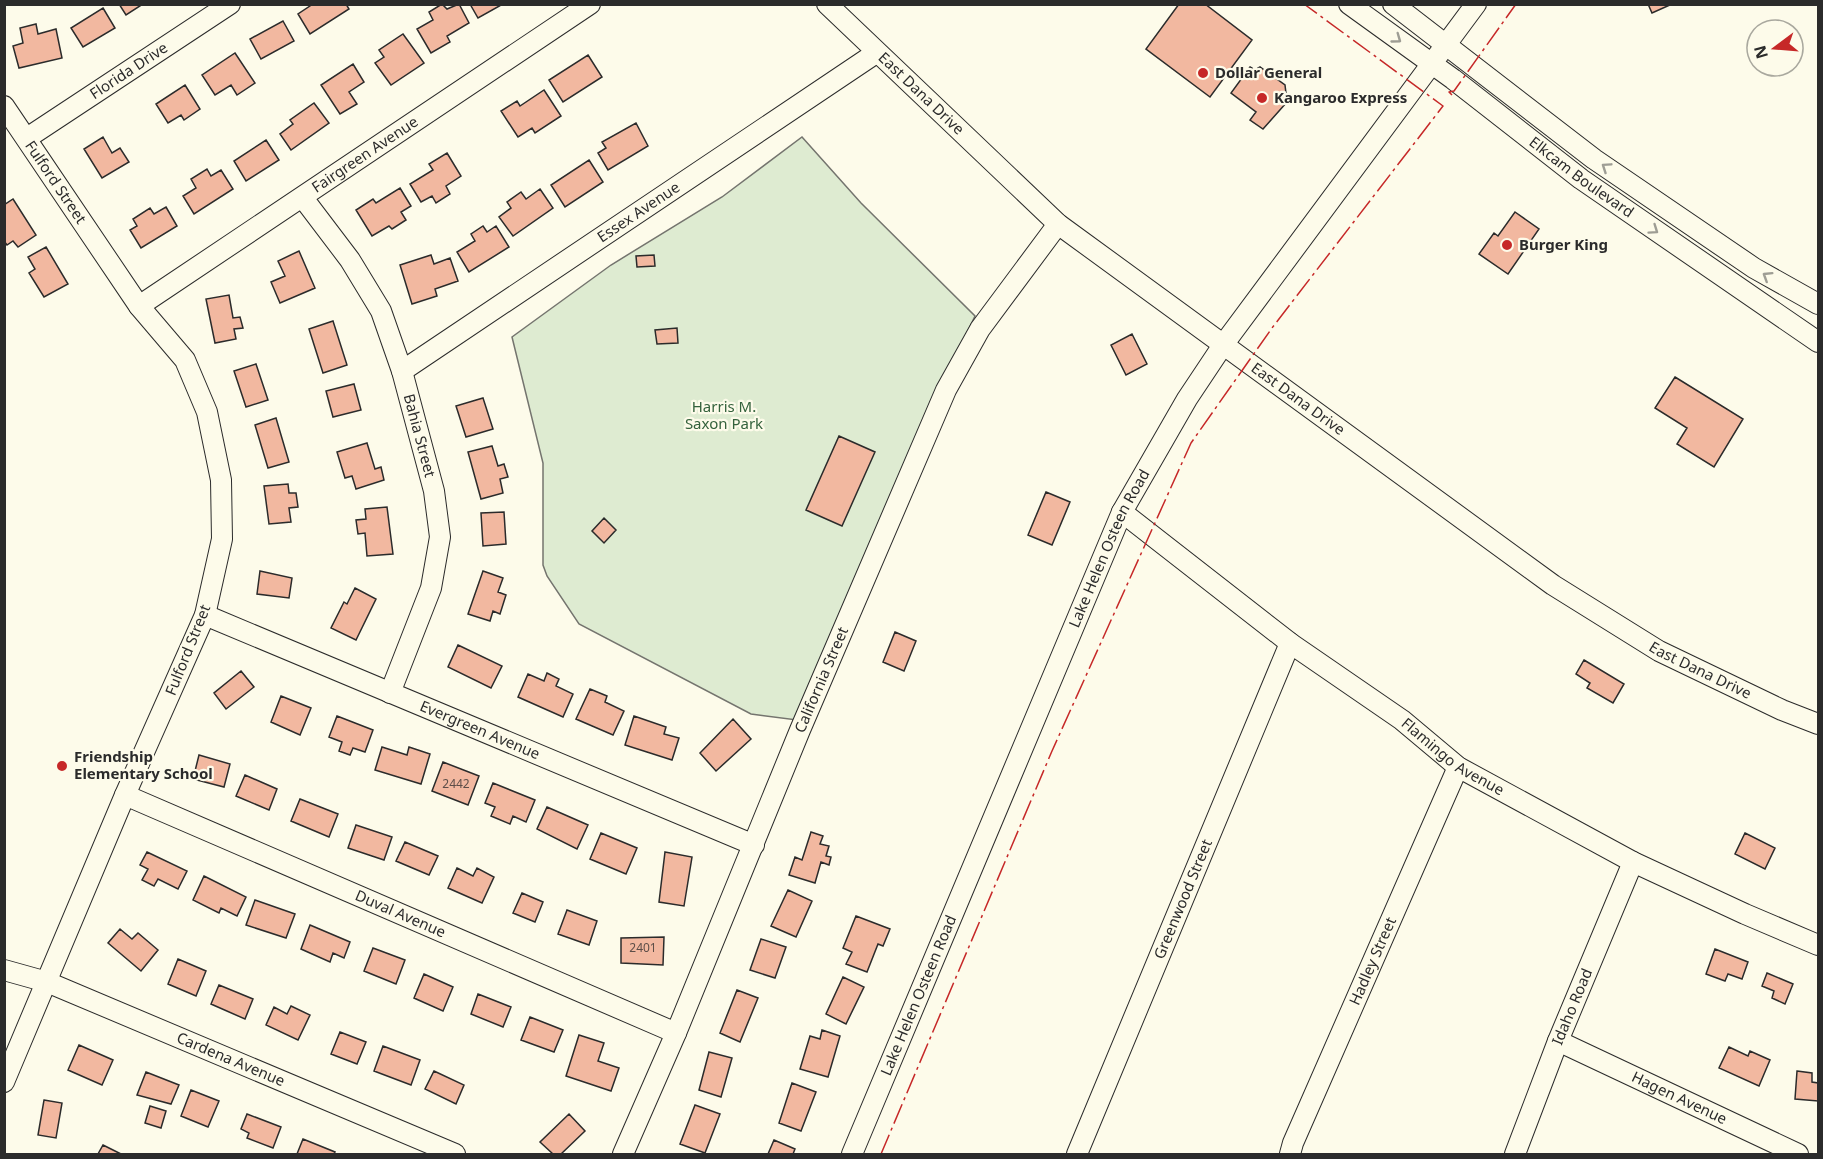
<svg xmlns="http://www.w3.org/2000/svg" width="1823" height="1159" viewBox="0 0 1823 1159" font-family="'Noto Sans',sans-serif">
<rect width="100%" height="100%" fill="#fdfbea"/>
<!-- green -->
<path fill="#deebd1" stroke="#74746e" stroke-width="1.5" d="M802,137L861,203L975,316L920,432L797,720L751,714L579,624L547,576L543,565V463L512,337L611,265L722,197Z"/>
<!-- building -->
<path fill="#f2b8a0" stroke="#2b2b2b" stroke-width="1.5" d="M119,4H143L126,15Z
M313,4H346L349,9L310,34L298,14Z
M442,4L447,9L459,4L469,23L447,36L450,42L431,53L417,29L433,20L429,12Z
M470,4H503L478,18Z
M1179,4H1205L1252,40L1210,97L1146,49Z
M1648,4H1672L1652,13Z
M103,8L115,28L83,47L71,28Z
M283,21L294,41L261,59L250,39Z
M36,24L38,34L56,29L62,58L19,68L13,46L23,43L20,28Z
M403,34L424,63L391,85L375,63L384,57L379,50Z
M235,53L255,83L237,95L231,85L215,95L202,75Z
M588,55L602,77L563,102L549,80Z
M353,64L364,82L349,92L357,104L340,114L321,85Z
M1250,67L1255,70L1260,67L1285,85L1287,102L1263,129L1250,120L1256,112L1231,93Z
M185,85L200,109L184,120L181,115L168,123L156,104Z
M544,90L561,116L535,133L532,128L518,137L501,111L517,101L520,106Z
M314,103L329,123L291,150L280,134L293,124L290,120Z
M636,123L648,146L608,170L598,153L606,148L602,142Z
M103,137L112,153L120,148L129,162L102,178L84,149Z
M266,140L279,160L246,181L234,161Z
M447,153L461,176L446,186L450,194L436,203L432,196L421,202L410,184L433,170L429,164Z
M589,160L603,182L565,207L551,185Z
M207,169L211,176L221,170L233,189L194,214L183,196L196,188L191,179Z
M400,188L411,206L401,212L406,220L392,229L389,226L372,236L356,210L373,199L376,203Z
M540,189L553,208L513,236L499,217L511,208L507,202L521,192L526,199Z
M13,199L36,235L18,247L13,241L7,245L4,241V205Z
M166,207L177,226L141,248L130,230L137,226L133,219L150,208L154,214Z
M1515,212L1539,229L1508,274L1479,254L1494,233L1498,236Z
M483,226L487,232L496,226L509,247L469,272L457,252L475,241L471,234Z
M46,247L68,284L44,297L29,273L35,269L28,257Z
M299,251L315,288L280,303L271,282L285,276L278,261Z
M431,255L434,264L450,258L458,281L435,289L437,296L412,304L400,265Z
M654,255L655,266L637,267L636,256Z
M229,295L233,318L240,317L243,328L234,329L236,339L215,343L206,299Z
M333,321L347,365L323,373L309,329Z
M677,328L678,343L657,344L655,330Z
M1132,334L1147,364L1126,375L1111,345Z
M256,364L268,400L246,407L234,371Z
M1675,377L1743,419L1714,467L1677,444L1687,428L1655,408Z
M354,384L361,410L333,417L326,391Z
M483,398L493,429L466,437L456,406Z
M276,418L289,462L268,468L255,425Z
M839,436L875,452L842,526L806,510Z
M367,443L375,469L381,467L384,480L356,489L352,476L345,478L337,452Z
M492,446L498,466L504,464L508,477L500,479L503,493L481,499L468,452Z
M288,484L289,493H296L298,507L289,508L291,522L269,524L264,486Z
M1046,492L1070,502L1052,545L1028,535Z
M387,507L393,554L367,556L365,533L358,534L356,520L366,519L365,509Z
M504,512L506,544L483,546L481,513Z
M604,518L616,530L604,543L592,531Z
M260,571L292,578L289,598L257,594Z
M483,571L503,578L498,592L506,595L500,614L493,611L490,621L468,614Z
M355,588L376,599L356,640L331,628L344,602L347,604Z
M895,632L916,641L904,671L883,662Z
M458,645L502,666L491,688L448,667Z
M1584,660L1624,684L1613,703L1587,688L1590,683L1576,674Z
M241,671L254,687L226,709L214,693Z
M547,673L559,679L556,686L573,694L563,717L518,697L528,674L544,681Z
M590,689L607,696L605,702L624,711L613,735L576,719Z
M281,696L311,708L300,735L271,722Z
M337,716L373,730L365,752L353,748L350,755L339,751L342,742L329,737Z
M634,716L666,727L664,734L679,738L672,760L625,745Z
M733,719L751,739L716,771L700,753Z
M382,747L407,755L409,747L430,754L421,784L375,770Z
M199,755L230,764L224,787L193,779Z
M443,762L479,776L468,805L432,791Z
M245,775L277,789L269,810L236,796Z
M493,783L535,800L526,822L513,816L510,824L491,816L495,807L485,803Z
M300,799L338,814L329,837L291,821Z
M547,807L588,825L577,849L537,829Z
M356,825L392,837L384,860L348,848Z
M811,832L823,836L820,844L829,846L826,856L831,857L829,865L821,862L815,883L789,875L795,857L802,860Z
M601,833L637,848L626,874L590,859Z
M1745,833L1775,848L1765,869L1735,854Z
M405,842L438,856L429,875L396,861Z
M147,852L187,871L178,889L158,879L154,886L142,880L148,869L140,865Z
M665,852L692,857L684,906L659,902Z
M457,868L473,876L477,868L494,877L482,903L448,888Z
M204,876L246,897L237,916L221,908L219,913L193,900Z
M788,890L812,901L796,937L771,926Z
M522,893L543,902L535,922L513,913Z
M255,900L295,914L286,938L246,925Z
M567,910L597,921L589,945L558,934Z
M856,916L890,929L883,946L878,944L867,972L846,964L852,952L843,948Z
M310,925L350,942L344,958L333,953L330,962L301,949Z
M120,929L132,939L138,933L158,950L141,971L108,943Z
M664,937L663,965L621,963V938Z
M761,939L786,947L775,978L750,970Z
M373,948L405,960L396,984L364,971Z
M1715,949L1748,962L1742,979L1728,974L1725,981L1706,974Z
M178,959L206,971L196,996L168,984Z
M1767,973L1793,984L1785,1004L1772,998L1774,991L1762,986Z
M424,974L453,987L443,1011L414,998Z
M843,977L864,987L846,1024L826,1014Z
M219,985L253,999L245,1019L211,1004Z
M737,990L758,998L740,1042L720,1033Z
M478,994L511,1007L503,1027L471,1014Z
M291,1006L310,1015L298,1040L266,1025L274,1007L287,1014Z
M530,1017L563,1030L554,1052L521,1040Z
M822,1030L840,1036L828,1077L800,1069L810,1036L820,1039Z
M340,1032L366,1042L357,1064L331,1054Z
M579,1035L604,1043L598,1061L619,1068L611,1091L566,1076Z
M79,1045L113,1060L102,1085L68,1070Z
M383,1046L420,1060L411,1085L374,1071Z
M1729,1047L1748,1056L1750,1051L1770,1060L1759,1086L1719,1068Z
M709,1052L732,1058L721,1097L699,1090Z
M434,1071L464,1085L456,1104L425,1089Z
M1797,1071L1812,1073V1082L1818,1083V1101L1795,1099Z
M146,1072L179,1085L171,1104L137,1095Z
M792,1083L816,1092L801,1131L779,1123Z
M191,1090L219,1101L208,1127L181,1116Z
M44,1100L62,1103L56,1138L38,1135Z
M695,1105L720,1114L705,1153L680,1144Z
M150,1106L166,1111L161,1128L145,1123Z
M247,1114L281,1127L273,1148L247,1138L249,1133L241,1129Z
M569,1114L585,1131L561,1154H553L540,1142Z
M303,1139L335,1152L334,1154H297Z
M774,1140L795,1149L793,1154H768Z
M103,1145L121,1154H98Z"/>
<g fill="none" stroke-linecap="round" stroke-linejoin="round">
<defs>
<g id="minor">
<path id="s1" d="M827,4L1058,224L1553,585L1659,651L1782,710L1818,724"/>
<path id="s2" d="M1349,4L1453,79L1581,179L1818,342"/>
<path d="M1393,4L1594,159L1754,268L1818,304"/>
<path id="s3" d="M4,106L139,306L185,360L207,412L221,480L222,539L205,615L125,795L4,1082"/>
<path id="s4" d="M27,138L230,4"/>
<path id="s5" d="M303,198L350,260L381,311L402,371L434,491L440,537L431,588L390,693"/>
<path id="s6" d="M139,306L590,4"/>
<path id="s7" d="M402,371L876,53"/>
<path id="s8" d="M1122,512L1290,643L1402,720L1458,767L1633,862L1745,914L1818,945"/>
<path id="s9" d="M205,615L754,845"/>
<path id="s10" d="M125,795L676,1033"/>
<path id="s11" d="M4,970L47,982L455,1154"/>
<path id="s12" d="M1558,1041L1798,1154"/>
<path id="s13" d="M623,1154L676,1033L800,730L946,390L980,329L1058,224"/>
<path id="s14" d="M852,1154L1122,512L1187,399L1223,345L1476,4"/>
<path id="s15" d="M1077,1154L1290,643"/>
<path id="s16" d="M1290,1154L1293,1143L1458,767"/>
<path id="s17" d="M1515,1154L1558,1041L1633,862"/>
</g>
</defs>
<!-- minor casing -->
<use href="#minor" stroke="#2b2b2b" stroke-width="22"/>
<!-- minor -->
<use href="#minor" stroke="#fdfbea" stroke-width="20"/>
<!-- power -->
<path stroke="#c62828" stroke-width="1.5" stroke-dasharray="21 4.5 3 4.5" stroke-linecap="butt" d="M1452,95L1449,92L1454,91L1516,4
M881,1154L1052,751L1191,443L1272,328L1443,106L1304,4"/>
</g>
<!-- one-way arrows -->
<defs><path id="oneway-chevron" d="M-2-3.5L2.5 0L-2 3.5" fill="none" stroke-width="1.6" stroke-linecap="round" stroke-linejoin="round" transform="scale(1.5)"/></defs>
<g stroke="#9e9d94">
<use href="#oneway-chevron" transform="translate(1397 39) rotate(36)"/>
<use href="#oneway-chevron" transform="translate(1606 167) rotate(-146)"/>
<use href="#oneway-chevron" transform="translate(1654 230) rotate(35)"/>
<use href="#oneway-chevron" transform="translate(1767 276) rotate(-148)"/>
</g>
<!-- markers -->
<g fill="#c62828" stroke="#fdfbea" stroke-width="2">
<circle cx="1203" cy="73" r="6"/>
<circle cx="1262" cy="98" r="6"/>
<circle cx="1507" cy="245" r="6"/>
<circle cx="62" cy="766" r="6"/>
</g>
<g text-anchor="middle" stroke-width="4.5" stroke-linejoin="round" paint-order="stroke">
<!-- number labels -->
<g font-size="12" fill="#5d4e48">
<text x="456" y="788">2442</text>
<text x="643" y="952">2401</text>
</g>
<!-- street labels -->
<g font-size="15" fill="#2b2b2b" stroke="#fdfbea">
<text dy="5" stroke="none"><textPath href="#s4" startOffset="122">Florida Drive</textPath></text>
<text dy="5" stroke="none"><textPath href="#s1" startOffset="130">East Dana Drive</textPath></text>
<text dy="5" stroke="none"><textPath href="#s6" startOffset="272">Fairgreen Avenue</textPath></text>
<text dy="5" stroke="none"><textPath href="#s2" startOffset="290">Elkcam Boulevard</textPath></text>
<text dy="5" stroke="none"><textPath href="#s3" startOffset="92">Fulford Street</textPath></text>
<text dy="5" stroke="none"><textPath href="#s7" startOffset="285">Essex Avenue</textPath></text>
<text dy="5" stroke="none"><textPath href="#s1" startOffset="616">East Dana Drive</textPath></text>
<text dy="5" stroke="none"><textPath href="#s5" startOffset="268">Bahia Street</textPath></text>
<text dy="5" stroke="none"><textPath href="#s14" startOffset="658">Lake Helen Osteen Road</textPath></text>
<text transform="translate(188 650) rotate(-68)" y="5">Fulford Street</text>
<text dy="5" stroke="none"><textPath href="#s1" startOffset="1102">East Dana Drive</textPath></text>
<text dy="5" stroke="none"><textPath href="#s13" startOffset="514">California Street</textPath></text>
<text dy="5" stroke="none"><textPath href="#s9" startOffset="298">Evergreen Avenue</textPath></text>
<text dy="5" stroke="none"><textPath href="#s8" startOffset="412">Flamingo Avenue</textPath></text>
<text dy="5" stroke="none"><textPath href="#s15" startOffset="276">Greenwood Street</textPath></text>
<text dy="5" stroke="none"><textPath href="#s10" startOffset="300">Duval Avenue</textPath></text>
<text dy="5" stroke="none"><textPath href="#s16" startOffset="210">Hadley Street</textPath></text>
<text dy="5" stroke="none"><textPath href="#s14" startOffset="172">Lake Helen Osteen Road</textPath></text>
<text dy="5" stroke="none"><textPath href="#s17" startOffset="158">Idaho Road</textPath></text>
<text dy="5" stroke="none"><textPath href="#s11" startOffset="244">Cardena Avenue</textPath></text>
<text dy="5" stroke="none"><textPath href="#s12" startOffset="134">Hagen Avenue</textPath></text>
</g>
<!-- poi labels -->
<g font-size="15" font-weight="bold" fill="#2b2b2b" stroke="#fdfbea" text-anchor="start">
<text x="1215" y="78">Dollar General</text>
<text x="1274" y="103">Kangaroo Express</text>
<text x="1519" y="250">Burger King</text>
<text x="74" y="762">Friendship<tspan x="74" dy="17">Elementary School</tspan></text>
</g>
<!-- park labels -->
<g font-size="15" fill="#34623c" stroke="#fdfbea">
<text x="724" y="412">Harris M.<tspan x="724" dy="17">Saxon Park</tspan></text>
</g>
</g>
<!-- border -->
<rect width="1823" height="1159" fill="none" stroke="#2b2b2b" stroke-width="12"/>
<!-- north arrow -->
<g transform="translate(1775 48) rotate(254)"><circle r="28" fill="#fdfbea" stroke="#a9a89e" stroke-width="1.5"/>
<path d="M0-4.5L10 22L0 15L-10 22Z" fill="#c62828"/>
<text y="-9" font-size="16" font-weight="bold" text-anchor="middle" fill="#2b2b2b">N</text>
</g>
</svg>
